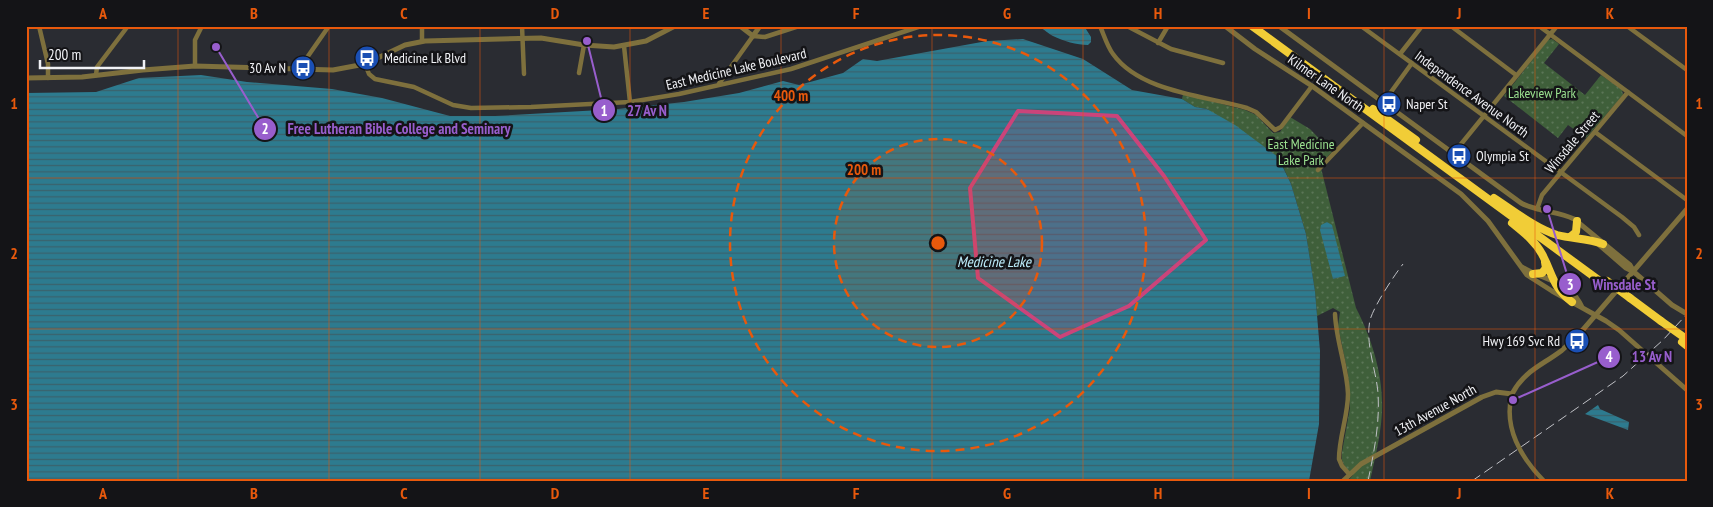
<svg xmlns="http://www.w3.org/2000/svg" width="1713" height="507" viewBox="0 0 1713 507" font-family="'PT Sans Narrow',sans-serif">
<defs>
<pattern id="park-dots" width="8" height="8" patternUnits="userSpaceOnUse" patternTransform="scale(1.25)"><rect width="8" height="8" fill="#3f5f3a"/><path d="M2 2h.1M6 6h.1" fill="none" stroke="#5b7657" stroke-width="1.8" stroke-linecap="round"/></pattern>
<pattern id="water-rules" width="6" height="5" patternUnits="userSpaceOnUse" patternTransform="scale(1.25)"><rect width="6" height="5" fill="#2d7b8f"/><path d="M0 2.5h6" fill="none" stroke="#3a626c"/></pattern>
</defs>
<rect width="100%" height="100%" fill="#2a2c32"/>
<!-- park -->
<path fill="url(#park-dots)" d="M1552,39L1559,44L1544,63L1585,95L1601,75L1622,90L1623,95L1586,138L1568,125L1558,138L1504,96L1548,40Z
M1183,94L1245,110L1256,115L1273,133L1280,132L1290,117L1310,129L1332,152L1320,164L1356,308C1374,343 1386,384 1381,424C1379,443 1374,462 1370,481H1348L1353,475L1345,467L1342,460V452L1350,408L1348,374L1338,326L1340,312L1333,308L1317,316L1315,291L1306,234L1291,184L1279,158L1207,109L1195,107L1182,99Z"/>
<!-- water -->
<path fill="url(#water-rules)" d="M1016,26H1084L1091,37V42L1088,45C1077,45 1063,41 1053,36C1048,34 1045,29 1040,28C1031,26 1024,30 1016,26Z
M1023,39L1083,59L1132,90L1182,99L1195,107L1207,109L1235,125L1278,157L1291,184L1306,234L1315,291L1320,351L1319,424L1309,481H26V93L96,92L139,78L201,75L247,82L332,89L382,98L450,116H495L618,109L684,102L739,93L783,81L799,85L843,73L863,59L877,61L987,41Z
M1327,222L1332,225L1345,276L1333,279L1320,230L1321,225Z
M1598,405L1600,409L1629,422L1628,430L1585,414Z"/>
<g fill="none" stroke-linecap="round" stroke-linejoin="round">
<!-- minor -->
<path stroke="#7e703d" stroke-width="4.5" d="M39,26L48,64V78
M422,26V41
M522,26L524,74
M1100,26C1104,35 1107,46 1113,54C1140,92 1206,96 1247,108L1256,112L1275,130L1281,127L1312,86
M1127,26L1171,49L1223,63
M1361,26L1622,217L1634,227L1639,235
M1451,26L1516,75
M1539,26L1687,136
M1627,26L1687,70
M1158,43L1168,26
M624,46L630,102
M1400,54L1422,26
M365,64L369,74L375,79L414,87L453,105L471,108L531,107L630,102L679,94L791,69L921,26
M195,66V40L202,26
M299,69L329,26
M579,73L584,45
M96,75L97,67L128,26
M718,85L753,36L765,37L799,26
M1383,103L1412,63
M1595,132L1687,200
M1453,154L1557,26
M1318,170L1363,123
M1537,209L1542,195L1628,92
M1335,314C1336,341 1347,367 1348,394C1348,416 1339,437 1339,459L1342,466L1349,474
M1512,394C1503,427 1521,458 1544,481"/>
<!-- tertiary -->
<path stroke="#7e703d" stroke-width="5" d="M740,26L753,36L760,26
M1225,26L1255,49L1312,86L1461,194L1488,221L1527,275L1552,291L1606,321L1619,330L1687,390
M1279,26L1521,203C1538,212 1558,211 1574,219L1630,265L1634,272
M26,78L82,77L143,70L195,66L333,70L365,64L405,45L425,41L541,38L584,45L614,47L646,41L675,26
M1597,243L1626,268L1634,272L1672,305L1687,314
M1522,267C1537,277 1556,279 1570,291C1575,295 1579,301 1582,307
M1343,481L1361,464L1482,397L1496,392L1512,394C1524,371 1541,366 1561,351C1568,345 1574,339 1581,332L1687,209"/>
<!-- motorway -->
<path stroke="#f1cd37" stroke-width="8" d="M1252,26L1604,284
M1373,109L1416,140
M1494,198C1514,211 1535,228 1557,235C1572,239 1588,238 1603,244
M1512,223C1523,232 1535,241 1542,254C1553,274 1552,287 1572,302
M1570,237L1576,232L1577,221
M1533,274L1542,273L1546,268L1545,262
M1630,298L1661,321
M1682,342L1687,346"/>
<!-- rail -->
<path stroke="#c0c1c6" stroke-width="1" stroke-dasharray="10 5" stroke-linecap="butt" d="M1368,481C1374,452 1380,423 1378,393C1376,369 1365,344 1370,320C1374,306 1393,277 1403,264
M1472,481L1623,376L1663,340L1687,314"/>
<!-- motorway-bridge -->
<path stroke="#f1cd37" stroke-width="8" d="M1607,281L1630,298
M1661,321L1685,338"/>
</g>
<!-- marked area -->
<path fill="#cb447a" fill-opacity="0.2" stroke="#cb447a" stroke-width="4" stroke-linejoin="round" d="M1018,111L1117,116L1164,176L1206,240L1129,306L1060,337L978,278L970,188Z"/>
<!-- grid -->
<path fill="none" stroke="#e8590c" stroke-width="1" stroke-opacity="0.55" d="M178,26V481M329,26V481M480,26V481M630,26V481M781,26V481M932,26V481M1083,26V481M1233,26V481M1384,26V481M1535,26V481M26,178H1687M26,329H1687"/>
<!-- distance rings -->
<circle cx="938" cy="243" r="104" fill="#e8590c" fill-opacity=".12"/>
<g fill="none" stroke="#e8590c" stroke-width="2.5" stroke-dasharray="9 6">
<circle cx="938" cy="243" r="104"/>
<circle cx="938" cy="243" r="208"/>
</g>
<!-- icons -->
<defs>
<symbol id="bus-disc" viewBox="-11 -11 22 22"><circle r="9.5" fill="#1a4fb4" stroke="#141417"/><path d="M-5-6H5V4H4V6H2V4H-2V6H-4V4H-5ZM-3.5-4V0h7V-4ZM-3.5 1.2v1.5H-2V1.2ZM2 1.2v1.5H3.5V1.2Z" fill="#fff"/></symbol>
</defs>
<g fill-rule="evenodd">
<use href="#bus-disc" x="353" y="44" width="28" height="28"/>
<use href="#bus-disc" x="289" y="54" width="28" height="28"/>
<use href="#bus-disc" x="1375" y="90" width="28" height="28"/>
<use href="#bus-disc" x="1445" y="142" width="28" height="28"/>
<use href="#bus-disc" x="1563" y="327" width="28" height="28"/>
</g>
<g text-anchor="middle" stroke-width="5" stroke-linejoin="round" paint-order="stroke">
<!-- poi labels -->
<g font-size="14" fill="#f1f2f6" stroke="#141417" text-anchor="start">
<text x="384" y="63">Medicine Lk Blvd</text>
<text x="286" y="73" text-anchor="end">30 Av N</text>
<text x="1406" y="109">Naper St</text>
<text x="1476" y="161">Olympia St</text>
<text x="1560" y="346" text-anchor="end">Hwy 169 Svc Rd</text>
</g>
<!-- street labels -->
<g font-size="14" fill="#f1f2f6" stroke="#141417">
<text transform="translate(736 69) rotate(-13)" y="5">East Medicine Lake Boulevard</text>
<text transform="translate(1326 83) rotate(35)" y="5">Kilmer Lane North</text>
<text transform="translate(1472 94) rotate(36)" y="5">Independence Avenue North</text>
<text transform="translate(1572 142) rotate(-50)" y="5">Winsdale Street</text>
<text transform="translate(1435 410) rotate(-29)" y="5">13th Avenue North</text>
</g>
<!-- park labels -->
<g font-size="14" fill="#9be290" stroke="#141417">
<text x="1542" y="98">Lakeview Park</text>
<text x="1301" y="149">East Medicine<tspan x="1301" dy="16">Lake Park</tspan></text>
</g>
<!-- water labels -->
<g font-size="15" font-style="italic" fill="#bdedfb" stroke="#141417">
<text x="994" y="267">Medicine Lake</text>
</g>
</g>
<circle cx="938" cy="243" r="8" fill="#e8590c" stroke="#141417" stroke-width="2.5"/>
<g font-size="15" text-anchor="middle" font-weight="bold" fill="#e8590c" stroke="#141417" stroke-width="5" stroke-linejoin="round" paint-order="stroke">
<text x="791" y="101">400 m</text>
<text x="864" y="175">200 m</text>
</g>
<!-- callouts -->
<path fill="none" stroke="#985ecd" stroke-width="2" d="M587 41L604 110M216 47L265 129M1547 209L1570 284M1513 400L1609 357"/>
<g fill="#985ecd" stroke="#141417" stroke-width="2">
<circle cx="587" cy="41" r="5"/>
<circle cx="216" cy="47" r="5"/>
<circle cx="1547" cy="209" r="5"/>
<circle cx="1513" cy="400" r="5"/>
<circle cx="604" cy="110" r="12"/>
<circle cx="265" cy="129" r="12"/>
<circle cx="1570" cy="284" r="12"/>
<circle cx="1609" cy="357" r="12"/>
</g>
<g font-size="15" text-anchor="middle" font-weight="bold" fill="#fff">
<text x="604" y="116">1</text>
<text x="265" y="134">2</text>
<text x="1570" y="290">3</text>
<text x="1609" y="362">4</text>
</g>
<g font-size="15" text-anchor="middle" font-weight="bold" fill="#985ecd" stroke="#141417" stroke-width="5" stroke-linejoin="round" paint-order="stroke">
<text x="647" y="116">27 Av N</text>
<text x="399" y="134">Free Lutheran Bible College and Seminary</text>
<text x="1624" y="290">Winsdale St</text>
<text x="1652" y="362">13 Av N</text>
</g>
<!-- border -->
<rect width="1713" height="507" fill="none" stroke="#141417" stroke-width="55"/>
<!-- scale -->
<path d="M40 60v8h104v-8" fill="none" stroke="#f1f2f6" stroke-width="2.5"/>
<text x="48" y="60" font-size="15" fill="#f1f2f6" stroke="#141417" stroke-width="4" paint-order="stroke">200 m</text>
<rect x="28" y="28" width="1658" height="452" fill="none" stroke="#e8590c" stroke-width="2"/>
<g font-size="16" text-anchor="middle" font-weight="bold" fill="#e8590c">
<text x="103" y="19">A</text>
<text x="254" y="19">B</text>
<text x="404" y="19">C</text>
<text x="555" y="19">D</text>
<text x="706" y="19">E</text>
<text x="856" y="19">F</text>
<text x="1007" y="19">G</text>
<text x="1158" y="19">H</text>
<text x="1309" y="19">I</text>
<text x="1459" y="19">J</text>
<text x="1610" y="19">K</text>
<text x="14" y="109">1</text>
<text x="1699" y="109">1</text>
<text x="14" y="259">2</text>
<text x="1699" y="259">2</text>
<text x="14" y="410">3</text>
<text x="1699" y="410">3</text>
<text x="103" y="499">A</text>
<text x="254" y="499">B</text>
<text x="404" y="499">C</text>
<text x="555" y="499">D</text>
<text x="706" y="499">E</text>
<text x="856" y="499">F</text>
<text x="1007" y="499">G</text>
<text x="1158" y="499">H</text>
<text x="1309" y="499">I</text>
<text x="1459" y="499">J</text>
<text x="1610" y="499">K</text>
</g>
</svg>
